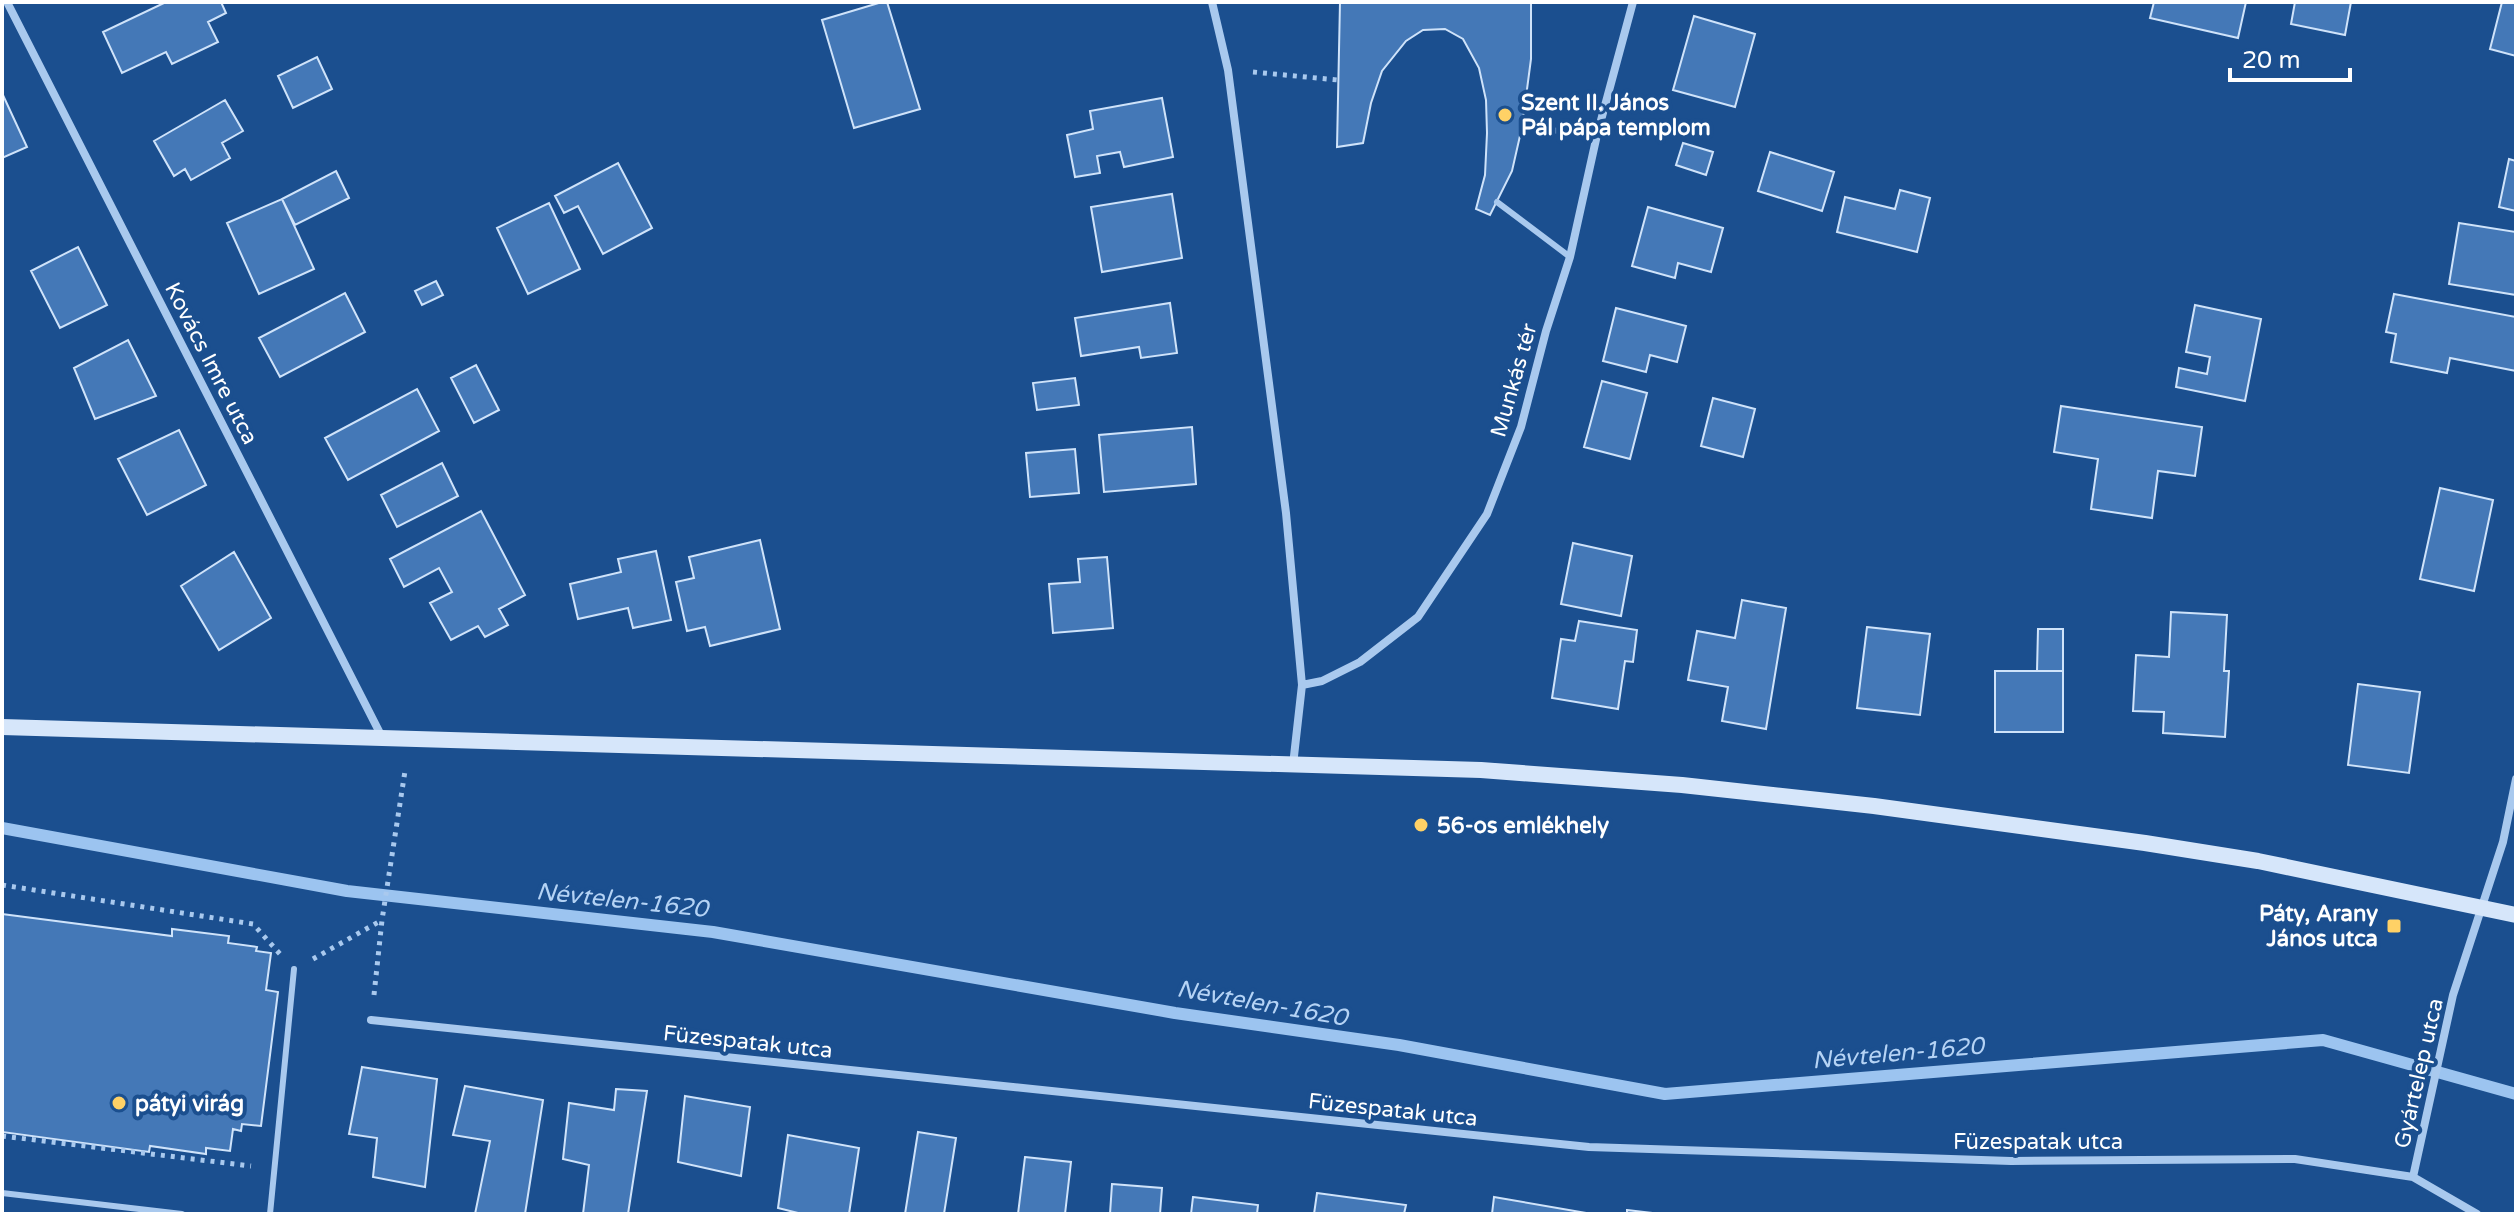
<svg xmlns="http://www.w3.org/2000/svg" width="2518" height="1216" viewBox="0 0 2518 1216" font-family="'Varela Round',sans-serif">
<rect width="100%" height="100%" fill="#1b4f8f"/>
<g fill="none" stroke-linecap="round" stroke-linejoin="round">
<!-- stream -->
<path stroke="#9cc4f0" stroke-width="12" d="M2,828L347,891L713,932L1175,1013L1399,1045L1665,1094L2323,1040L2516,1094"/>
</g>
<!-- building -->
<path fill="#4478b7" stroke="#cfe3fa" stroke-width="2" d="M166,2H221L226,13L208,22L218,42L172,64L166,52L122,73L103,32Z
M882,2H887L920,109L854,128L822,20Z
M1340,2H1531V59L1522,127L1512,171L1490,215L1476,209L1485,175L1487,133L1486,100L1479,68L1463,39L1445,29L1423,30L1406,41L1382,71L1371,103L1363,143L1337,147Z
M2154,2H2246L2238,38L2150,18Z
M2295,2H2351L2345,35L2291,24Z
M2502,2H2516V56L2490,49Z
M1694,16L1755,34L1735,107L1673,90Z
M317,57L332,89L293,108L278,76Z
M2,93L27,147L2,158Z
M1162,98L1173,157L1124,167L1120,152L1097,156L1100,173L1075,177L1067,135L1093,129L1090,111Z
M225,100L243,131L222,143L230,158L191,180L185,169L174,176L154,141Z
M1683,143L1713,152L1706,175L1676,165Z
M1770,152L1834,172L1822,211L1758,191Z
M2509,159L2516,161V211L2499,207Z
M618,163L652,228L603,254L578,206L564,213L555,196Z
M336,171L349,198L295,225L282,199Z
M1900,190L1930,198L1917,252L1837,232L1845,197L1895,209Z
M1172,194L1182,258L1102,272L1091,207Z
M282,199L314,269L259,294L227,223Z
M549,203L580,269L528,294L497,228Z
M1648,207L1723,228L1711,272L1678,263L1675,278L1632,266Z
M2459,223L2516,232V295L2449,284Z
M78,247L107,305L60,328L31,271Z
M436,281L443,295L422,305L415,291Z
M345,293L365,332L280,377L259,338Z
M2394,294L2516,317V371L2450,358L2447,373L2391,362L2396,334L2386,332Z
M1170,303L1177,353L1141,358L1139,347L1081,356L1075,318Z
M2195,305L2261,319L2245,401L2176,387L2179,368L2207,374L2210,357L2186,352Z
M1616,308L1686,326L1677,362L1650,355L1646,372L1603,361Z
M128,340L156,396L95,419L74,368Z
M476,365L499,410L474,423L451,378Z
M1075,378L1079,405L1037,410L1033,383Z
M1602,381L1647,393L1630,459L1584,447Z
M417,389L439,431L348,480L325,438Z
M1713,398L1755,409L1743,457L1701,446Z
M2061,406L2202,427L2195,476L2158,471L2152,518L2091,509L2098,459L2054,452Z
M1192,427L1196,484L1104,492L1099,435Z
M179,430L206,485L147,515L118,459Z
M1075,449L1079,493L1030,497L1026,453Z
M442,463L458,496L397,527L381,495Z
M2440,488L2493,500L2474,591L2420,579Z
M481,511L525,595L499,609L508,625L485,637L478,626L451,640L430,603L452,592L439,568L404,587L390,559Z
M760,540L780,629L710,646L705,627L687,631L676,582L694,578L689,557Z
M1573,543L1632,556L1621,616L1561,604Z
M656,551L671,620L633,628L628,608L578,619L570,584L621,572L618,559Z
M234,552L271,618L219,650L181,586Z
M1107,557L1113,628L1053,633L1049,584L1080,582L1078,559Z
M1742,600L1786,608L1766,729L1722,721L1728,687L1688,680L1697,631L1735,638Z
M2171,612L2227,615L2224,671H2229L2225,737L2163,733L2164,712L2133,711L2136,655L2169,657Z
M1579,621L1637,630L1633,662L1625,661L1618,709L1552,698L1561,639L1575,641Z
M1867,627L1930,634L1920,715L1857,708Z
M2038,629H2063V671H2037Z
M1995,671H2063V732H1995Z
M2358,684L2420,692L2409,773L2348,765Z
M2,914L172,936V929L229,936L228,943L257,947L256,951L271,953L266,990L278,992L261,1126L242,1124L241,1131L233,1129L230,1151L206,1148V1154L150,1146L149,1152L2,1132Z
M362,1067L437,1079L425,1187L373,1177L377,1138L349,1134Z
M465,1086L543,1100L525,1214H475L490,1141L453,1135Z
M616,1089L647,1091L628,1214H583L589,1165L563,1159L569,1103L614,1110Z
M685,1096L750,1107L741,1176L678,1162Z
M918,1132L956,1138L944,1214H905Z
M788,1135L859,1148L849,1214H802L778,1208Z
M1025,1157L1071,1162L1065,1214H1018Z
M1112,1184L1162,1188L1160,1214H1110Z
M1317,1193L1406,1205L1404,1214H1314Z
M1193,1197L1258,1205L1257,1214H1191Z
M1494,1197L1592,1214H1492Z
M1627,1210L1661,1214H1627Z"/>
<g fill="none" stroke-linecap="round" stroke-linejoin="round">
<!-- path -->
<path stroke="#a9c9ee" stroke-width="5" stroke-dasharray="4 6" stroke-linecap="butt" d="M1253,72L1338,80
M2,885L253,924L280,954
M313,959L382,920
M374,995L382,920L405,771L403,768
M2,1136L251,1166"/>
<!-- lane -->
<path stroke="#a9c9ee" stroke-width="6" d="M1522,127L1597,135
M1497,202L1570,257
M2,1193L182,1214
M270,1214L294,969"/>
<!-- street -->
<path stroke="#a9c9ee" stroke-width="8" d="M7,2L383,739
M1212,2L1228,70L1286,513L1302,685L1293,765
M1302,685L1322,681L1360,662L1418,617L1487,514L1521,427L1546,331L1570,257L1597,135L1633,2
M371,1020L1589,1147L2011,1161L2295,1159L2413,1177L2477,1214
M2413,1177L2453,995L2503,842L2516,779"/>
<!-- secondary -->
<path stroke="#d6e6fa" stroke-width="16" d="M2,727L1481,770L1682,785L1874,806L2145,843L2258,861L2516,915"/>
</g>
<!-- markers -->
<g fill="#ffd166" stroke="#1b4f8f" stroke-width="3">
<circle cx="1505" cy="115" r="8"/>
<circle cx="1421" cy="825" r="8"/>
<rect x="2386" y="918" width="16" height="16" rx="4"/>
<circle cx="119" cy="1103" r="8"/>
</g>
<g text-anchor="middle" stroke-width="8" stroke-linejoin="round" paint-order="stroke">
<!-- poi labels -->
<g font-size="22" font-weight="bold" fill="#fff" stroke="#1b4f8f" text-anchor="start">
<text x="1521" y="110">Szent II. János<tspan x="1521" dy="25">Pál pápa templom</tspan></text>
<text x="1437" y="833">56-os emlékhely</text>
<text x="2378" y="921" text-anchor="end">Páty, Arany<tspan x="2378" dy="25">János utca</tspan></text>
<text x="135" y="1111">pátyi virág</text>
</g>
<!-- street labels -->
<g font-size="22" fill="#fff" stroke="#1b4f8f">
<text transform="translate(212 363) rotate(63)" y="8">Kovács Imre utca</text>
<text transform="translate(1513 380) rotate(-74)" y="8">Munkás tér</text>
<text transform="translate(748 1041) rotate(6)" y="8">Füzespatak utca</text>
<text transform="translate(2418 1073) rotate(-77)" y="8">Gyártelep utca</text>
<text transform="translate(1393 1109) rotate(6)" y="8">Füzespatak utca</text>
<text x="2038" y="1149">Füzespatak utca</text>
</g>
<!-- water labels -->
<g font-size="24" font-style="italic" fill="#b5d3f5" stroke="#1b4f8f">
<text transform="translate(622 900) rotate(6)" y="8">Névtelen-1620</text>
<text transform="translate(1262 1003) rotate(10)" y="8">Névtelen-1620</text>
<text transform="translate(1898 1053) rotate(-5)" y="8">Névtelen-1620</text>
</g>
</g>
<!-- border -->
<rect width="2518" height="1216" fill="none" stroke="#ffffff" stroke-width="8"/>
<!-- scale -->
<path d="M2230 68v12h120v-12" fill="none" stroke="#ffffff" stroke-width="4"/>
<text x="2242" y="68" font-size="24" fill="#ffffff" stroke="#1b4f8f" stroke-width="6" paint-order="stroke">20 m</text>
</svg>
